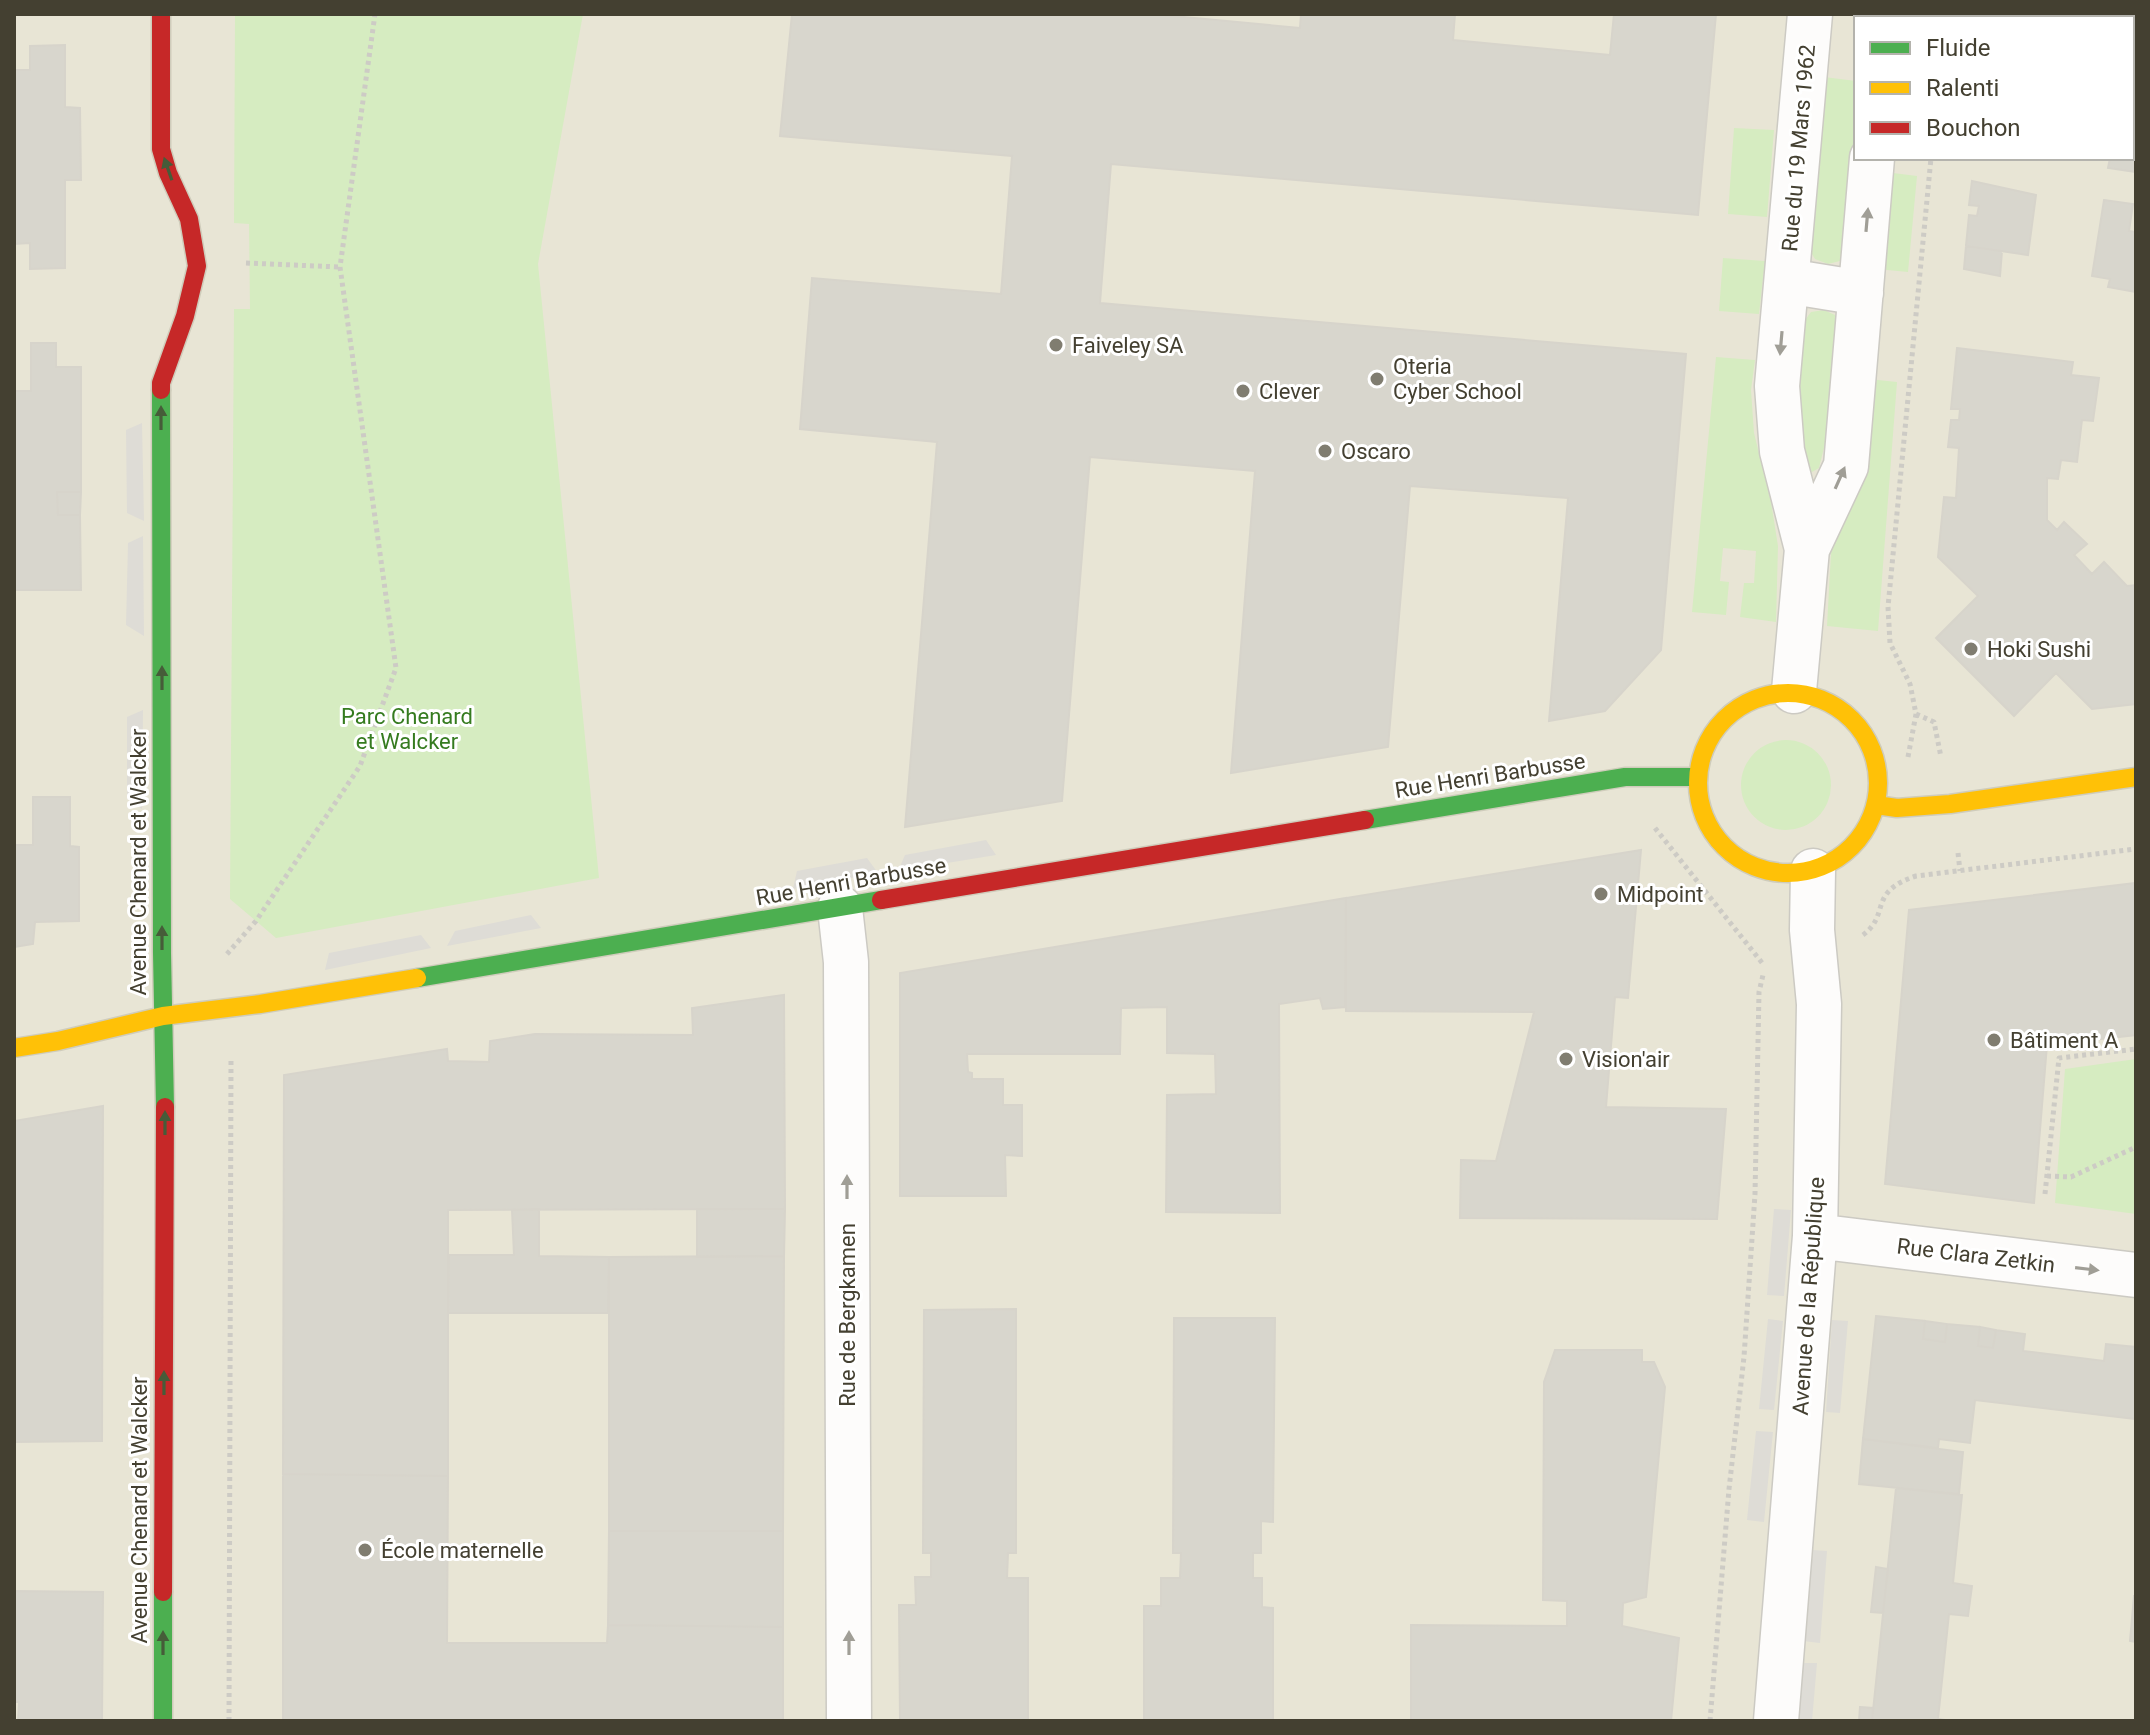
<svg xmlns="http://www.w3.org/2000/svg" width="2150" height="1735" viewBox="0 0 2150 1735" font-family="Roboto,sans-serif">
<rect width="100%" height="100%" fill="#efede5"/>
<!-- residential -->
<path fill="#e8e5d5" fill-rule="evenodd" d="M14,14H2136V1721H14ZM1856,18H2132V158H1856Z"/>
<!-- green -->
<path fill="#d6ecc1" d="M235,14H583L538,264L599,878L276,938L230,899L234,309H250L249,224L234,223Z
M1824,77L1856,81V148L1847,252L1840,261L1828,264L1815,259L1809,249Z
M1734,128L1774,130L1767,217L1728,214Z
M1885,172L1917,176L1908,272L1877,269Z
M1723,258L1765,261L1759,314L1719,311Z
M1824,310L1835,315C1848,352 1829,430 1819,468L1812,472L1806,468L1796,406L1802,324L1811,312Z
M1716,357L1755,360L1751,390L1754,433L1771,502L1778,546L1776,622L1740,617L1744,583H1754L1756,551L1723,548L1720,581L1729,582L1726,615L1692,612Z
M1868,379L1897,382L1878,631L1827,626L1831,553L1841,518Z
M1741 785a45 45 0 1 1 90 0a45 45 0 1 1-90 0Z
M2136,1059V1214L2055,1203L2065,1069Z"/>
<!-- parking -->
<path fill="#dedcd6" d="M142,423L144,521L127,513L126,430Z
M143,536L144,636L126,625L128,543Z
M143,710L142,809L127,798V717Z
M986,840L996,855L898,871L905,855Z
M867,858L878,873L793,889L797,871Z
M531,915L541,928L447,946L455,931Z
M421,935L431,948L325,970L329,953Z
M1774,1209L1791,1210L1784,1296L1767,1295Z
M1768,1319L1783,1321L1774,1410L1759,1409Z
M1832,1320L1848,1321L1840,1413L1826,1412Z
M1756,1431L1773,1432L1764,1522L1747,1520Z
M1813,1550L1827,1551L1820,1643L1803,1641Z
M1802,1663H1817L1812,1721H1797Z"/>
<!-- building -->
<path fill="#d8d6cd" stroke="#d7d4cb" stroke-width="2" d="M792,14H1152L1300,28L1301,14H1455L1453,40L1610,55L1614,14H1716L1698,215L1111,164L1100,303L1686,354L1661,650L1605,711L1549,721L1568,498L1410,486L1388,747L1231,773L1255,471L1090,457L1062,801L905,827L937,442L800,429L812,278L1001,294L1012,156L780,136Z
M65,45V107L80,108L81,180H65V268L30,269V243L14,244V70H30V46Z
M2132,51L2136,52V172L2108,168L2110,158H2132Z
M1972,181L2036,195L2028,255L1966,246L1969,215L1977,216L1979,206L1969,205Z
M2104,200L2133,204L2129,231L2136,232V292L2108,287L2110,279L2092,276Z
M1966,246L2002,251L2000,276L1964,269Z
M31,343H56V367H81V492H57L58,515H80L81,590H14V391H31Z
M1957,348L2073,362L2071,375L2099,378L2093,421L2082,420L2077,462L2061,460L2058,479L2047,478V520L2057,530L2064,522L2087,544L2074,555L2092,574L2104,562L2127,586L2136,585V704L2092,709L2056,673L2014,716L1936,638L1978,596L1938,557L1944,497L1956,498L1959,448L1948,447L1951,420H1959L1960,409H1951Z
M57,492H81L80,515H58Z
M33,797H70V846L79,847V921L35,922L33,944L14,947V845H33Z
M1641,850L1628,998L1615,997L1606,1107L1726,1109L1717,1219L1460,1218L1461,1160L1496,1161L1534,1012L1346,1011V898Z
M2136,883V1035L2047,1045L2034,1203L1885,1184L1909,910Z
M1346,898L1345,1007L1323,1009L1320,998L1279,1004L1280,1213L1166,1212L1167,1095L1216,1094L1215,1054L1167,1053V1007L1121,1008L1120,1054H967L968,1072L972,1073V1079H1003V1105H1022V1156L1005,1155L1006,1196H900V973Z
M784,995L785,1209L448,1210V1476L283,1474L284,1075L447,1049L448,1061L489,1062L490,1041L535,1034L693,1035L692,1008Z
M103,1106L102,1441L14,1442V1121Z
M539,1209V1256L609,1257L608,1313H448L449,1255H514L512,1210Z
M697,1209H785L784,1256L697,1257Z
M784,1256L783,1531H609V1257Z
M1016,1309V1553H1008L1007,1578H1028V1721H900L899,1605H916L915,1577H931V1553H923L924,1310Z
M1876,1316L1925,1321L1923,1339L1945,1342L1947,1324L1980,1327L1978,1346L1993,1348L1996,1330L2025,1334L2023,1351L2104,1361L2106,1344L2136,1347V1419L1975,1400L1970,1443L1939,1439L1938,1448L1863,1439Z
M1174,1318H1275L1273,1522L1261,1521V1553H1253V1578H1262V1607L1273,1608V1721H1144V1606H1161V1578H1180L1181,1553H1173Z
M1925,1321L1947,1324L1945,1342L1923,1339Z
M1980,1327L1996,1330L1993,1348L1978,1346Z
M1555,1350H1642V1362H1654L1665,1387L1646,1597L1623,1603L1622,1626L1679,1638L1671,1721H1411V1625L1567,1626V1601L1543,1600L1544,1382Z
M1863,1439L1963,1452L1959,1494L1859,1484Z
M283,1474L448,1476L447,1643H607L608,1625L783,1627V1721H283Z
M1896,1488L1962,1495L1953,1583L1972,1586L1968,1616L1949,1614L1938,1719L1952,1721H1872Z
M609,1531H783V1627L608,1625Z
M1876,1567L1888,1569L1883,1613L1871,1612Z
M14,1591L103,1592L102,1721H18L19,1702H14Z
M2134,1596H2136V1642L2130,1641Z
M1860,1707L1873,1708L1872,1721H1859Z"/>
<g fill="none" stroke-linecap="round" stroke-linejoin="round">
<defs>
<path id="street" d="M1884,18V14
M1787,281L1861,293
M1807,549L1846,466L1872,158
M1794,691L1807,549L1782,451L1777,386L1810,14
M840,908L846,962L849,1721
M1815,1236L2136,1275
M1776,1721L1815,1236L1819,1004L1812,930L1813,871"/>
<path id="fast" d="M161,390L162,953L165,1107
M1365,820L1625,777H1697
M417,978L881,900
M163,1721V1592"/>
<path id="slow" d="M1698 783a90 90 0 1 1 180 0a90 90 0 1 1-180 0Z
M1876,805L1897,808L1950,804L2136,777
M14,1048L58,1041L163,1016L260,1004L417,978"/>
<path id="jam" d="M161,14V149L168,173L189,219L197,266L185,316L161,383V390
M881,900L1365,820
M163,1592L165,1107"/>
</defs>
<!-- street casing -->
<use href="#street" stroke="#cccac3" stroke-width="47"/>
<!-- fast casing -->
<use href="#fast" stroke="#cfccbb" stroke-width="21"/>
<!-- slow casing -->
<use href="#slow" stroke="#cfccbb" stroke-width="21"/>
<!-- jam casing -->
<use href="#jam" stroke="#cfccbb" stroke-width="21"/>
<!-- path -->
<path stroke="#cdcbc5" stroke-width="5" stroke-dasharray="4 4" stroke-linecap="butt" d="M1944,18L1945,14
M246,263L340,267
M1916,714L1934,722L1941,757
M1908,757L1916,714L1910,684L1890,643L1888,607L1931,158
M1655,828L1763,964
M1958,853L1960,871
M1863,935C1891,914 1867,892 1916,876L2136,849
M227,954L256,921L360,766L396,668L340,267L375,14
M2047,1176L2071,1177L2136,1147
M2045,1194L2059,1058L2136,1049
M229,1721L231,1059
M1710,1721L1729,1489L1744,1357L1755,1194L1759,992L1763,975"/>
<!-- street -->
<use href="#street" stroke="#fdfcfb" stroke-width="44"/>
<!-- fast -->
<use href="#fast" stroke="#4caf50" stroke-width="18"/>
<!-- slow -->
<use href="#slow" stroke="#ffc107" stroke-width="18"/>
<!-- jam -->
<use href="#jam" stroke="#c62828" stroke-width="18"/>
</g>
<!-- one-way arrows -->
<defs><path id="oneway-solid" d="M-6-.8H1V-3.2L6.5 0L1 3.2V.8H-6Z" transform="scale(2)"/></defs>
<g fill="#465c39">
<use href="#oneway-solid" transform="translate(168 169) rotate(-109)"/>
<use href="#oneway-solid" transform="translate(161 418) rotate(-90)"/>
<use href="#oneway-solid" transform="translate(162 678) rotate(-90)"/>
<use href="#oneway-solid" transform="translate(162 938) rotate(-90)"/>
<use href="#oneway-solid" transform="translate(165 1123) rotate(-90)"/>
<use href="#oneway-solid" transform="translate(164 1383) rotate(-90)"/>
<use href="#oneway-solid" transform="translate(163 1643) rotate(-90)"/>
</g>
<g fill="#a09e96">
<use href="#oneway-solid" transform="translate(1867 220) rotate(-85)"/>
<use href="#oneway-solid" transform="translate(1781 343) rotate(95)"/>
<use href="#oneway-solid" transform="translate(1840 478) rotate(-66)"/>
<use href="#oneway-solid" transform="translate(847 1187) rotate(-90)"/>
<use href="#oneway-solid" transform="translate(2087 1269) rotate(7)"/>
<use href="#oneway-solid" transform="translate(849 1643) rotate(-90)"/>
</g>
<!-- markers -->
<g fill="#807d70" stroke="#fff" stroke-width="3">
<circle cx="1056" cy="345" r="8"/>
<circle cx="1377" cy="379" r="8"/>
<circle cx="1243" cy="391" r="8"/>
<circle cx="1325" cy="451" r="8"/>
<circle cx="1971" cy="649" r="8"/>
<circle cx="1601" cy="894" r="8"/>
<circle cx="1994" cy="1040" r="8"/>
<circle cx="1566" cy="1059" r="8"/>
<circle cx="365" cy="1550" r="8"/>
</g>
<g text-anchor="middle" stroke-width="6" stroke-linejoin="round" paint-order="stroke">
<!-- street labels -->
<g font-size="22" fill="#444031" stroke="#fff">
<text transform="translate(1798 148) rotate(-85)" y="8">Rue du 19 Mars 1962</text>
<text transform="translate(1490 775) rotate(-9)" y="8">Rue Henri Barbusse</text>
<text transform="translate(138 862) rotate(-90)" y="8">Avenue Chenard et Walcker</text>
<text transform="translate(851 881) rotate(-10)" y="8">Rue Henri Barbusse</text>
<text transform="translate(1976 1255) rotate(7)" y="8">Rue Clara Zetkin</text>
<text transform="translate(1808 1296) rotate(-86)" y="8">Avenue de la République</text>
<text transform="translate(847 1315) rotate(-90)" y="8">Rue de Bergkamen</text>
<text transform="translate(139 1510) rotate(-90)" y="8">Avenue Chenard et Walcker</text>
</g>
<!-- poi labels -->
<g font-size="22" fill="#444031" stroke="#fff" text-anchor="start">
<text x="1072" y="353">Faiveley SA</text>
<text x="1393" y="374">Oteria<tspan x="1393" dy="25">Cyber School</tspan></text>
<text x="1259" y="399">Clever</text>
<text x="1341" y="459">Oscaro</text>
<text x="1987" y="657">Hoki Sushi</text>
<text x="1617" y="902">Midpoint</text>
<text x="2010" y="1048">Bâtiment A</text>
<text x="1582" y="1067">Vision'air</text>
<text x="381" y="1558">École maternelle</text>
</g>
<!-- park labels -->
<g font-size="22" fill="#357b1f" stroke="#fff">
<text x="407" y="724">Parc Chenard<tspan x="407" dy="25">et Walcker</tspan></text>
</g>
</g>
<!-- border -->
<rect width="2150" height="1735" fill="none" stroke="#444031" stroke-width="32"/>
<!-- legend -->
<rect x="1854" y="16" width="280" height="144" fill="#ffffff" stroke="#b4b3ad" stroke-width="2"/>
<rect x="1870" y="42" width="40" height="12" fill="#4caf50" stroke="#b4b3ad" stroke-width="2"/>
<text x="1926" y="56" font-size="24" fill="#444031">Fluide</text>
<rect x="1870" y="82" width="40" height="12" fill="#ffc107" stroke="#b4b3ad" stroke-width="2"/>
<text x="1926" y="96" font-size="24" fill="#444031">Ralenti</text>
<rect x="1870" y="122" width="40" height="12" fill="#c62828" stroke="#b4b3ad" stroke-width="2"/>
<text x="1926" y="136" font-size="24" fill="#444031">Bouchon</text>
</svg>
